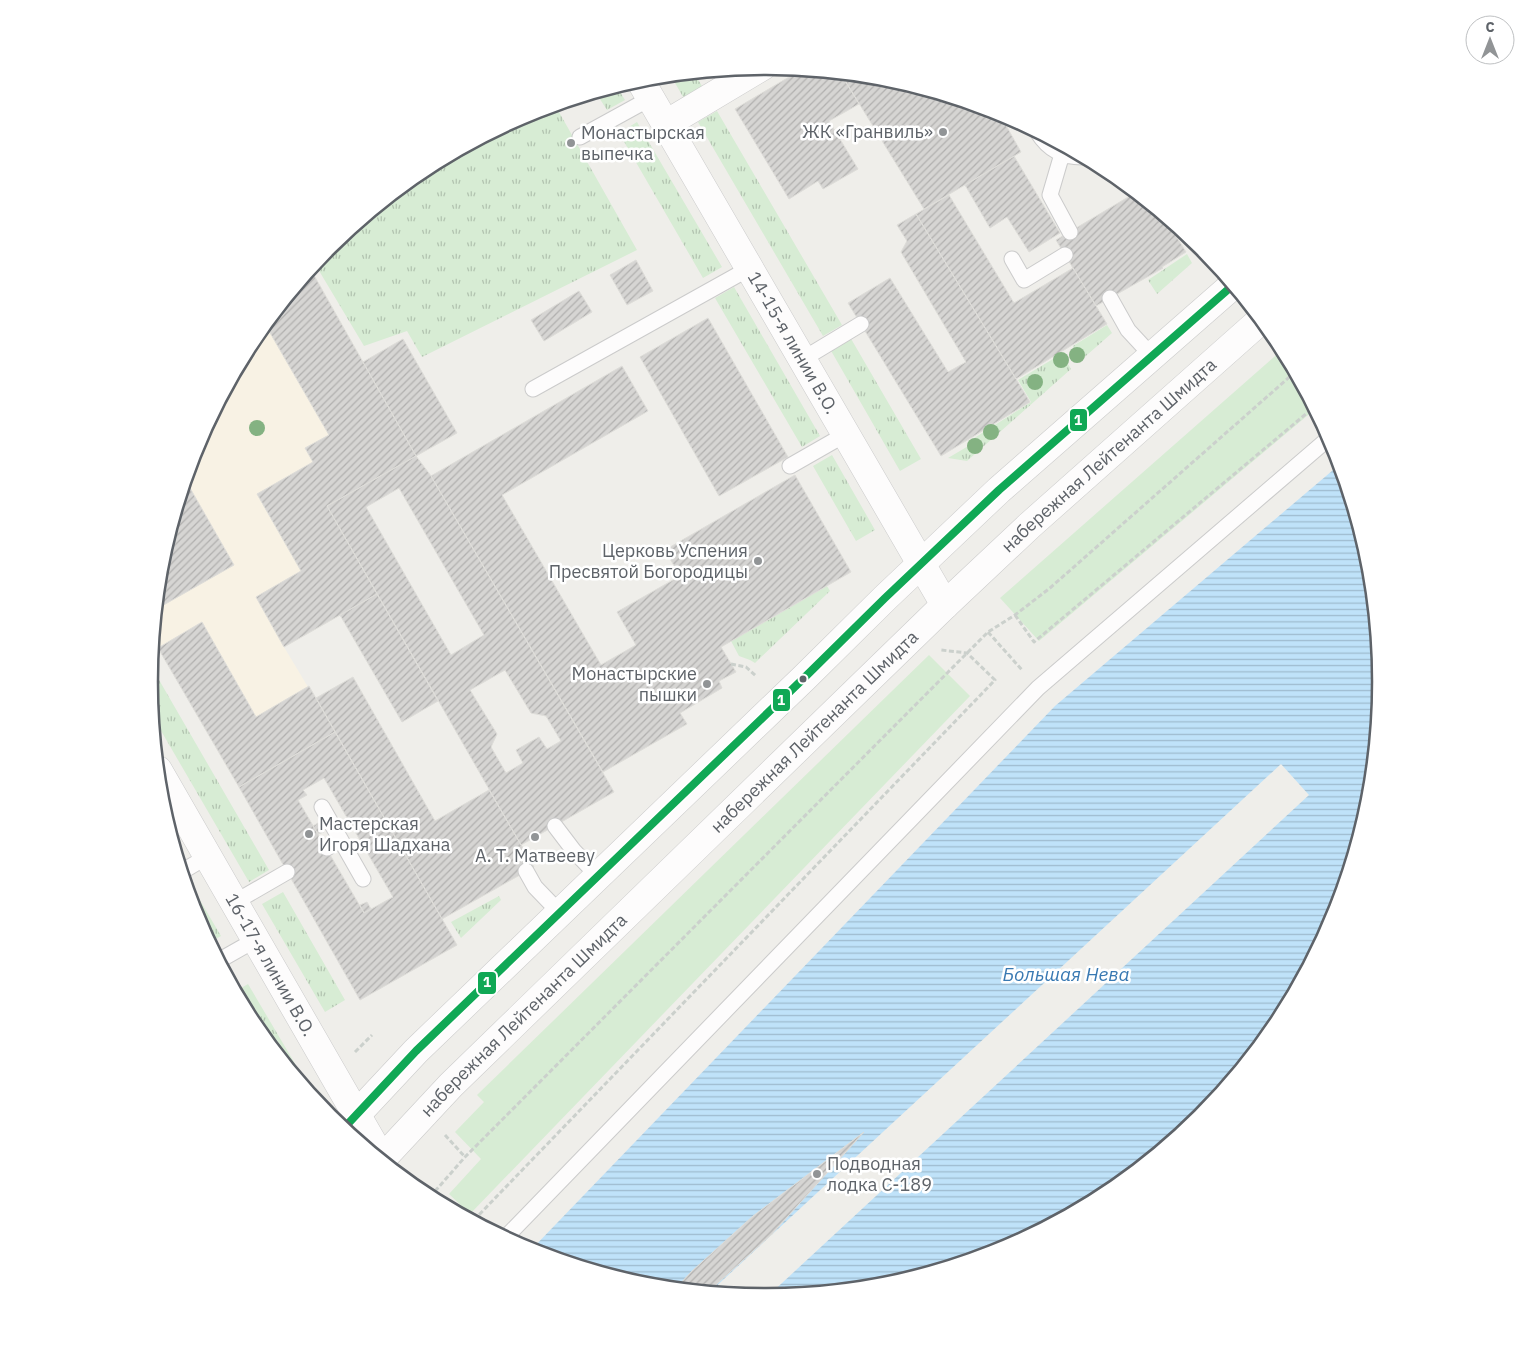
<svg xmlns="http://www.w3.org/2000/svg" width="1530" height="1363" viewBox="0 0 1530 1363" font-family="'IBM Plex Sans',sans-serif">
<defs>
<pattern id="grass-tufts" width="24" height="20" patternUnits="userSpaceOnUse" patternTransform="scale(1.25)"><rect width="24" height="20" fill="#d7ecd4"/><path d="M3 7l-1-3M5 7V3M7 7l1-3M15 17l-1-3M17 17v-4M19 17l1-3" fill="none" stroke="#b2c3b0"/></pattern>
<pattern id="water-rules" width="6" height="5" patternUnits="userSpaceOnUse" patternTransform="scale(1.25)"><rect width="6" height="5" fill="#bfe2f9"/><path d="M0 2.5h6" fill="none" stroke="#9ebbce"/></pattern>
<pattern id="building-hatch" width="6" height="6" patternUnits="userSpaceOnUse" patternTransform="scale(1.25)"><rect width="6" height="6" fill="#d6d5d3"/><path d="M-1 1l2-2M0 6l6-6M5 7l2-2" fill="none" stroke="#b1b0af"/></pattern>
</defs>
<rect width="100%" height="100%" fill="#efeeea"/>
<!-- commercial -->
<path fill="#f8f2e4" d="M311,270L416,456L327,506L377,594L284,647L335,732L239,787L154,640L162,561L197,446L254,339Z"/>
<!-- grass -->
<path fill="url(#grass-tufts)" d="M694,73L705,91L686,102L671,76Z
M617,87L625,100L607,110L596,93Z
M555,105L637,250L422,357L407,331L364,346L315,264L330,246L423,170L530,113Z
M717,111L842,325L823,336L698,122Z
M637,122L722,267L703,278L619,133Z
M1187,254L1192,263L1157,294L1148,280Z
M734,287L820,436L802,447L715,298Z
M1107,325L1112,333L1079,362L1072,351L1074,349L1073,346Z
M850,337L921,459L900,471L830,349Z
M1058,356L1060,358L1063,356L1071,369L967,461L948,458L970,445L968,442L1031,402L1018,380Z
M832,455L875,530L856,541L813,466Z
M827,586L830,591L755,663L750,660L739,656L731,641Z
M151,666L269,870L249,882L153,717L150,681Z
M191,885L221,936L210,942L196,917L188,887Z
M283,892L345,1000L325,1012L262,904Z
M499,896L501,900L461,938L451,922Z
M248,984L307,1084L305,1086L253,1023L236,991Z"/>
<!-- green -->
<path fill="#d7ecd4" d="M1282,350L1314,410L1039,641L1000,598Z
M929,655L970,696L470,1214L449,1194L481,1159L455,1132L484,1102L477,1095Z"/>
<!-- water -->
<path fill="url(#water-rules)" d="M1339,465L1368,562L1380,682L1368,802L1333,917L1313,956L1276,1024L1200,1117L1107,1193L1000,1250L885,1285L765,1297L645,1285L531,1250L1055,706Z"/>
<!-- pier -->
<path fill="#efeeea" d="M1281,764L1309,795L768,1296L711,1291Z"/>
<!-- building -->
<path fill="url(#building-hatch)" stroke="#deddd9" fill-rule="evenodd" d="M801,70L841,74L859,104L829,121L858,169L823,189L818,181L789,199L735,109Z
M841,74L885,78L999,113L1021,152L924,209Z
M1014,156L1060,233L1029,252L1007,217L990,228L965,185Z
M1135,193L1172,224L1169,225L1186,252L1162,267L1163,268L1096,306L1056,240Z
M949,195L1014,303L1073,268L1107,324L1016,379L916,214Z
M916,214L1030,402L941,456L848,303L890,278L948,372L966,362L901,252L907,241L897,225Z
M636,260L653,291L627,305L610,275Z
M311,270L416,456L327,506L377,594L284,647L256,597L301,571L257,494L313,462L305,448L329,435L269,331L253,340Z
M579,291L592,312L544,341L531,320Z
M708,318L788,457L719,496L640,357Z
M403,339L457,433L416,456L363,362Z
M622,366L648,411L502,495L601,665L636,645L617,612L680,576L665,550L795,475L851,572L721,647L736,672L719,681L722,688L680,713L687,724L603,772L431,476Z
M416,456L431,476L614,792L521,845L327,506ZM399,488L484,635L451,655L366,507ZM505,670L531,713L546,716L561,741L547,749L539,737L516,750L523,763L506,773L491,747L497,734L470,690Z
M186,481L234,565L160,607L158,603L162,561Z
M377,594L438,701L402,722L340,615Z
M202,622L256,717L309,686L335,732L239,787L158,648Z
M353,677L435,821L489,790L534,867L442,919L316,698Z
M335,732L457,945L360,1000L239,787ZM324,778L393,897L364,913L298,800L307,795L303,790Z
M318,823L324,832L318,834L313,826Z
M367,902L371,909L364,913L360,905Z
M864,1132L771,1235L709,1291L676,1288L692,1271L753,1216Z"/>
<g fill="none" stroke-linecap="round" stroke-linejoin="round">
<defs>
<path id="service" d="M1038,133C1048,149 1063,157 1082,157
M580,137L651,98
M1062,154L1050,195L1070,232
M1012,259L1024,280L1065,255
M1110,298L1128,330L1152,356
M803,359L861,324
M533,389L750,268
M790,466L846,434
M322,807L363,879
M555,826L574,851L598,876
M327,848L340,840
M183,871L208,856
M526,871L535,887L560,913
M235,902L287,872
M220,960L257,939
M506,1237L1038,688L1329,438"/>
<g id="minor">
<path id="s1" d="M640,80L945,605"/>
<path d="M666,124L763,66"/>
</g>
<g id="tertiary">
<path id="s2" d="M158,770L382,1159"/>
<path d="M344,1128L416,1051L804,678L885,598L999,490L1232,286"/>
<path id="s3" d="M382,1159L451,1085L945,605L1029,526L1261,320"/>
</g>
</defs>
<!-- service casing -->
<use href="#service" stroke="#cbcbcb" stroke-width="17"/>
<!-- minor casing -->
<use href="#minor" stroke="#cbcbcb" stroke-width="29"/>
<!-- tertiary casing -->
<use href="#tertiary" stroke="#cbcbcb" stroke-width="29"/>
<!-- path -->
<path stroke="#cbd0cc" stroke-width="3" stroke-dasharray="5 2.5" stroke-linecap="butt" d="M1015,615L1034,642L1313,408
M988,632L1023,671
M731,664L746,667L756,676
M355,1052L372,1035
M445,1135L465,1157
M434,1192L452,1208
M430,1197L465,1157L988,632L1015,615L1050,588L1294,373
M474,1220L995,680L967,653L941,650"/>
<!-- service -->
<use href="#service" stroke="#fdfcfc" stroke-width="15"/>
<!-- minor -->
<use href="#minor" stroke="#fdfcfc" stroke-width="28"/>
<!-- tertiary -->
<use href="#tertiary" stroke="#fdfcfc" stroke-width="28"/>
<defs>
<path id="bus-1" d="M344,1128L416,1051L804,678L885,598L999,490L1232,286"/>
</defs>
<!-- bus-1 casing -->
<use href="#bus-1" stroke="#fff" stroke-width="11"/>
<!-- bus-1 -->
<use href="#bus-1" stroke="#10a855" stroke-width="8"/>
</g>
<!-- trees -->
<g fill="#84b282">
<circle cx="1077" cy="355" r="8"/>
<circle cx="1061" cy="360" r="8"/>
<circle cx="1035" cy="382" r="8"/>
<circle cx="257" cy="428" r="8"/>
<circle cx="991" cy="432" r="8"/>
<circle cx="975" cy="446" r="8"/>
</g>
<!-- markers -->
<g fill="#919496" stroke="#fff" stroke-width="2">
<circle cx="943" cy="132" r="5"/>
<circle cx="571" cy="143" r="5"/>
<circle cx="758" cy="561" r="5"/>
<circle cx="707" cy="684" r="5"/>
<circle cx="309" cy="834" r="5"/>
<circle cx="535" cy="837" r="5"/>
<circle cx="817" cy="1174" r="5"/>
</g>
<circle fill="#5e6369" stroke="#fff" stroke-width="2" cx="803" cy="679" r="4.5"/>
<g text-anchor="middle" stroke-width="5" stroke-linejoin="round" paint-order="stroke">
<!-- poi labels -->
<g font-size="18" fill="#5e6369" stroke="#fff" text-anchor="end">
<text x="933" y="138">ЖК «Гранвиль»</text>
<text x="581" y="139" text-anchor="start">Монастырская<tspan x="581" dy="21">выпечка</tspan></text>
<text x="748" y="557">Церковь Успения<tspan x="748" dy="21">Пресвятой Богородицы</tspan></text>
<text x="697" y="680">Монастырские<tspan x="697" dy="21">пышки</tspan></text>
<text x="319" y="830" text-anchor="start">Мастерская<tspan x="319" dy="21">Игоря Шадхана</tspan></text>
<text x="535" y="862" text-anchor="middle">А. Т. Матвееву</text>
<text x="827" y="1170" text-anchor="start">Подводная<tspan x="827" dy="21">лодка С-189</tspan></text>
</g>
<!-- street labels -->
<g font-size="18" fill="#5e6369" stroke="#fff">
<text dy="6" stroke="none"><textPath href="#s1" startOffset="304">14-15-я линии В.О.</textPath></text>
<text dy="6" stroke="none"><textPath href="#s3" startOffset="1012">набережная Лейтенанта Шмидта</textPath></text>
<text dy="6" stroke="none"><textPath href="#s3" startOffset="608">набережная Лейтенанта Шмидта</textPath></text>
<text dy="6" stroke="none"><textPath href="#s2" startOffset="225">16-17-я линии В.О.</textPath></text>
<text dy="6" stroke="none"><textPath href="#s3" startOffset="202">набережная Лейтенанта Шмидта</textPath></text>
</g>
<!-- water labels -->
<g font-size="19" font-style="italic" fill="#3979b2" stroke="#fff">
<text x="1066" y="981">Большая Нева</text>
</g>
</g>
<!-- crop -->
<path d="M0 0H1530V1363H0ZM764 75H766A606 606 0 0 1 1372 681V682A606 606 0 0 1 766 1288H764A606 606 0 0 1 158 682V681A606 606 0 0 1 764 75Z" fill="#fff" fill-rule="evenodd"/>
<path fill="none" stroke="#5e6369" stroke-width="2.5" d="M764 75H766A606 606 0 0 1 1372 681V682A606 606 0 0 1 766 1288H764A606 606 0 0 1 158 682V681A606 606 0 0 1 764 75Z"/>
<g stroke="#fff" stroke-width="2">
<rect x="1069" y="408" width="19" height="24" rx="5" fill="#10a855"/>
<rect x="772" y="688" width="19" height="24" rx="5" fill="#10a855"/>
<rect x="477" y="971" width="20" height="24" rx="5" fill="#10a855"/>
</g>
<g font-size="14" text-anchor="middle" font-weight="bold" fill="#fff">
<text x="1078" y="425">1</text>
<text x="781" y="705">1</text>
<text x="487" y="987">1</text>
</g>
<!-- north arrow -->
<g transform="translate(1490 40)"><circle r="24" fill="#ffffff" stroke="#bfc1c3"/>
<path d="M0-4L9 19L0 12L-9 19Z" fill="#919496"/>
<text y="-8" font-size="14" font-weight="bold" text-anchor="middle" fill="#5e6369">С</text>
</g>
</svg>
